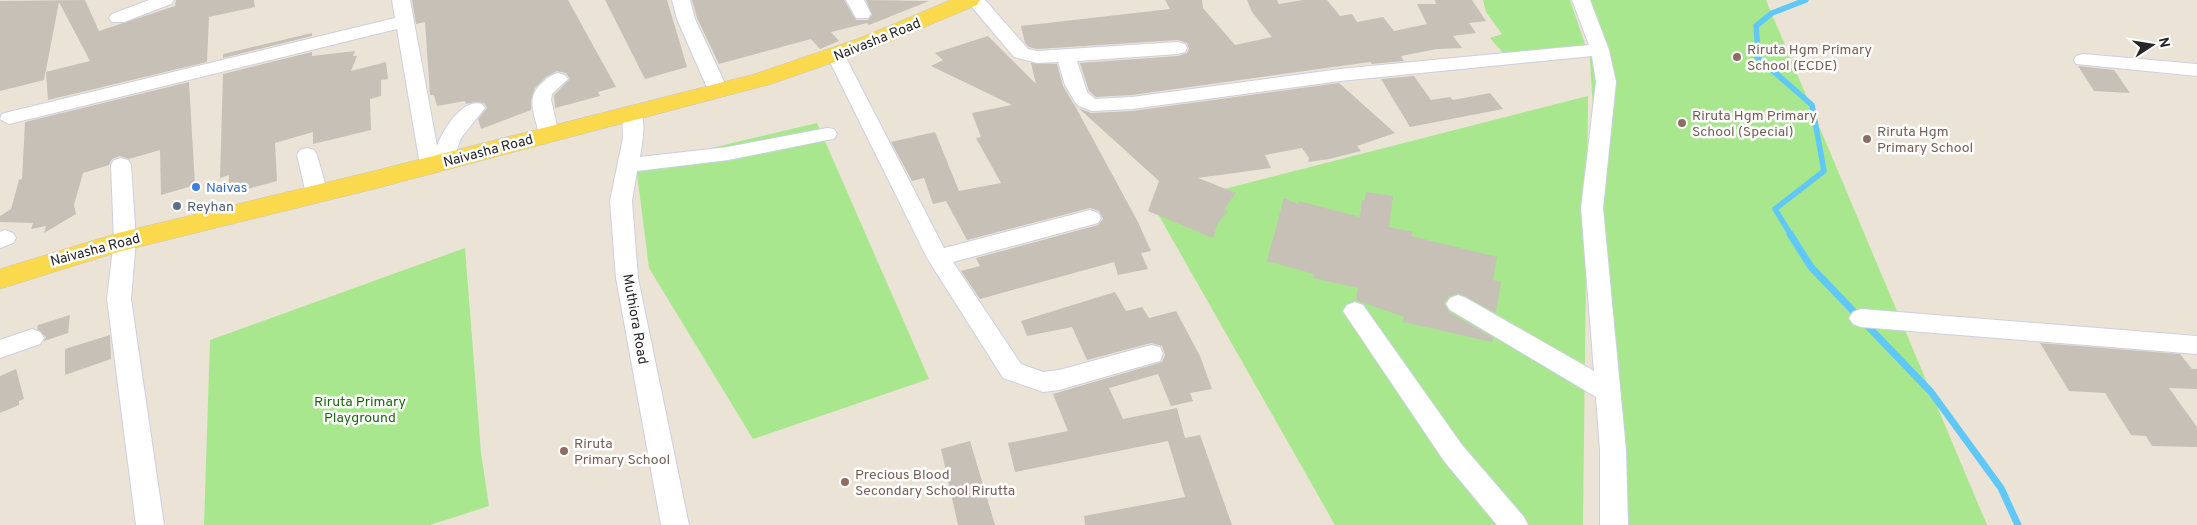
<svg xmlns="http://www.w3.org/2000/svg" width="2197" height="525" viewBox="0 0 2197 525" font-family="Overpass,sans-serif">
<rect width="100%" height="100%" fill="#ebe3d6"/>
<!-- green -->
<path fill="#a8e78e" d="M1483,0H1570L1586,47L1504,54L1490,38L1502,34L1486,12Z
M1586,0H1766L1987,525H1620Z
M1588,96L1583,525H1335L1154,207Z
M817,123L929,379L753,439L649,268L636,166Z
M465,248L481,453L489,506L430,525H204L210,340Z"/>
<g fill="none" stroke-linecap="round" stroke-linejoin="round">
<!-- stream-far1 -->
<path stroke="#60c8f7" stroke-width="5.5" d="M1791,235L1775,209L1824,171L1812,105L1756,56L1758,50L1756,26L1772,13L1806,0"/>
<!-- stream -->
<path stroke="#60c8f7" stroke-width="7" d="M1790,234L1811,267L1931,392L2001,488L2018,525"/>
</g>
<!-- building -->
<path fill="#c6c0b6" d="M85,0L99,31L175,6L176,0H254L255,7L209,17L207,62L48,100L46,72L90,61L59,2L44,80L0,91V1Z
M412,0H568L616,87L598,92L600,96L555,108L554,95L570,79L566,73L557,71L546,77L535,88L531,100V110L481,129L478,119L487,108L484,103L475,102L466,104L465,101L437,106L434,95H430L425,22L416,24Z
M605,0H667L687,67L645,79Z
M692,0H844L856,20H868L872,15L866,0L929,1L869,25L867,23L831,32L839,41L820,49L811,39L719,64L697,18Z
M1165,0H1202L1203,8L1235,45L1272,37L1252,12L1247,0H1277L1279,4L1303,0H1327L1340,16L1352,14L1357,22L1383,17L1394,31L1427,24L1417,4H1436L1435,0H1472L1486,21L1469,23L1476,33L1453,36L1462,48L1437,49L1401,56L1404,61L1372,64L1370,62L1132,95L1096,97L1089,91L1080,63L1178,56L1187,53L1189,49L1187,43L1178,40L1037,49L1029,47L1025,43L1021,26L1170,9Z
M312,33V36L223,58V54Z
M988,36L1036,84L1031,63L1057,64L1063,86L1073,103L1078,108L1091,113L1132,111L1339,83L1395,133L1357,146L1361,151L1329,159L1308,162L1309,158L1302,148L1265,155L1271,168L1198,178L1236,193L1224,209L1228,211L1218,223L1213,238L1148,211L1159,181L1074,104L1138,222L1151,251L1141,253L1148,269L1118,275L1114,262L980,299L961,271L980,266L976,258L1098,225L1103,219L1099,211L1090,208L967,240L946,201L933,204L924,178L912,181L891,142L935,132L959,191L1001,183L976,138L981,137L972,113L1012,105L931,66L943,60L935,53Z
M355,51L353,56H357L351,71L386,62L388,79L381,80V96L370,99L371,130L313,144V132L275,143L277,181L229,194V175L220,178L223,74L312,52V56Z
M2078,66L2114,70L2130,93L2094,91Z
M1414,76L1431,100L1450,97L1453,100L1490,93L1503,109L1410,127L1381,79Z
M189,82L195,185L161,195L160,150L129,159L120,156L112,159L109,165L83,173L74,205L76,214L44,233L46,226L31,229L33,223L0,222V216L11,209L19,180L22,179L25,122Z
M1366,192L1393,196L1389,227L1413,232L1411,236L1497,257L1493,280L1501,282L1496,313L1459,293L1449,296L1444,303L1449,312L1493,338L1492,342L1403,322L1404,317L1356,300L1358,288L1313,278L1314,274L1267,261L1284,198L1298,204V201L1360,217L1362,200H1365Z
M1115,292L1126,311L1142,307L1149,318L1176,311L1200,356L1212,389L1190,393L1193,401L1171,406L1158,374L1109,388L1123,419L1177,408L1185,438L1200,435L1232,525H1085L1084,516L1185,497L1168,441L1015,472L1008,443L1068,431L1053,394L1162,362L1165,355L1162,346L1151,343L1087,360L1072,327L1027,336L1021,321Z
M70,315L68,333L44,341L46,337L37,329L38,325Z
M110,335L111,359L65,375V349Z
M2040,343L2180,354L2192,369H2197V389L2169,388L2197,427V447L2152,446L2146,436L2131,435L2105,393L2069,391Z
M16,369L24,399L19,401V405L0,413V376Z
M970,441L995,525H958L941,449Z"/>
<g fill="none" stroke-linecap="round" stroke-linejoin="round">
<defs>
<path id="minor" d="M149,0H174L171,4L124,22H112L109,18L112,14Z
M392,0H410L437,146C443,130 462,98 482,104L485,108L461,138L451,166L439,167L437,170L430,172L423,170L420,165L397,29L9,124L0,119L2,114L9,112L395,18Z
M672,0H690L695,19L728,90L725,94L718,96L711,94L708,90L677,19Z
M846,0H864L871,14L868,18H856Z
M966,0H985L1028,49L1037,51L1178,42L1185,44L1187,48L1185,52L1178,54L1077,61L1087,92L1095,99L1132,97L1340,69L1589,45L1572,0H1590L1609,50L1616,82L1603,208L1626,450L1628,525H1600V450L1596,397L1450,310L1446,304L1450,298L1458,295L1466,298L1594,371L1581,208L1596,82L1592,56L1340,81L1132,109L1092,111L1079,106L1075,102L1065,85L1058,62L1037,63L1014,57Z
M836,50L843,52L845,56L944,248L1090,210L1098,213L1101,218L1098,223L953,262L1021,364L1043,372L1059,370L1151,345L1160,347L1163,354L1160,361L1059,390L1043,392L1003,378L927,258L827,56L829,52Z
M2083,54L2197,64V76L2076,64L2074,60L2076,56Z
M558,73L565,75L568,79L552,94L551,100L559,134L556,139L549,140L542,139L539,134C535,116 525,97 542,83C547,78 551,75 558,73Z
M632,106L639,108C647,120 642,143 640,157L728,147L827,128L834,129L837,134L834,139L827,140L728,160L637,171L632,201L638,278L689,525H661L616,278L610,201L623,138L622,112L625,108Z
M307,148L314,150L317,155L328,194L325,199L317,201L309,199L306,194L297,155L300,150Z
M121,158L128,160L131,165L136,240L131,299L164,525H136L107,299L114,240L111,165L114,160Z
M5,230L13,233L16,238L13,243L0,248V232Z
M1355,302L1363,305L1462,445L1524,517L1528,525H1497L1444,461L1347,317L1343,311L1347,305Z
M1861,309L2197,336V354L1861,327L1853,324L1849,318L1853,312Z
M32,329L40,332L44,338L40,344L0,358V340Z"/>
<path id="major" d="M951,0H980L977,5L875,48L771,84L374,189L118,252L0,289V269L118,233L374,171L755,74L860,38Z"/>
</defs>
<!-- minor casing -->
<use href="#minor" stroke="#cccfe2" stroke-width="2"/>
<!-- major casing -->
<use href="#major" stroke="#c7c7c7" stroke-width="1"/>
<!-- minor -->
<use href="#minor" fill="#fff" fill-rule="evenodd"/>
<!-- major -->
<use href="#major" fill="#fad94c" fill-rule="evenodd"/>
</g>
<!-- markers -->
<g fill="#8d6e63" stroke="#fff" stroke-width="2">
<circle cx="1737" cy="57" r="5"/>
<circle cx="1682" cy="123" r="5"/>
<circle cx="1867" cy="139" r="5"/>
<circle cx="564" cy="451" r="5"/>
<circle cx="845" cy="482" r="5"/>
</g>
<circle fill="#3f7fe0" stroke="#fff" stroke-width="2" cx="196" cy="187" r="5"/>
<circle fill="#5c6f8a" stroke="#fff" stroke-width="2" cx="177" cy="206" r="5"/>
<g text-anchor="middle" stroke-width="5" stroke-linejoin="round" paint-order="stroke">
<!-- street labels -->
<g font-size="14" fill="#272727" stroke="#fff">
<text transform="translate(877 39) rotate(-22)" y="5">Naivasha Road</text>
<text transform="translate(488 150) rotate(-15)" y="5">Naivasha Road</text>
<text transform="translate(95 249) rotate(-15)" y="5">Naivasha Road</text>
<text transform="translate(636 319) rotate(80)" y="5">Muthiora Road</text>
</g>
<!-- education labels -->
<g font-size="14" fill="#785e54" stroke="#fff" text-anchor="start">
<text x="1747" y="54">Riruta Hgm Primary<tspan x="1747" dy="16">School (ECDE)</tspan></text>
<text x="1692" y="120">Riruta Hgm Primary<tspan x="1692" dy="16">School (Special)</tspan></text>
<text x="1877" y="136">Riruta Hgm<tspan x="1877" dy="16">Primary School</tspan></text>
<text x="574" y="448">Riruta<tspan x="574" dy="16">Primary School</tspan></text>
<text x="855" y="479">Precious Blood<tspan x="855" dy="16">Secondary School Rirutta</tspan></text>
</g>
<!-- shop labels -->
<g font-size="14" fill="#366cbe" stroke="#fff" text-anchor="start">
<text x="206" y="192">Naivas</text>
</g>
<!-- service labels -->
<g font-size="14" fill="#4e5e75" stroke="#fff" text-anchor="start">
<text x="187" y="211">Reyhan</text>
</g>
<!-- park labels -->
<g font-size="14" fill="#216614" stroke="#fff">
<text x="360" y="406">Riruta Primary<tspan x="360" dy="16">Playground</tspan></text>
</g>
</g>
<!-- north arrow -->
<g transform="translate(2152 45) rotate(78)" stroke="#ffffff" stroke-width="4" paint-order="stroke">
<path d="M0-4L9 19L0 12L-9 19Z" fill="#272727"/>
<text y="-8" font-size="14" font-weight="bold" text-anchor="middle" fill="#272727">N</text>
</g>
</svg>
